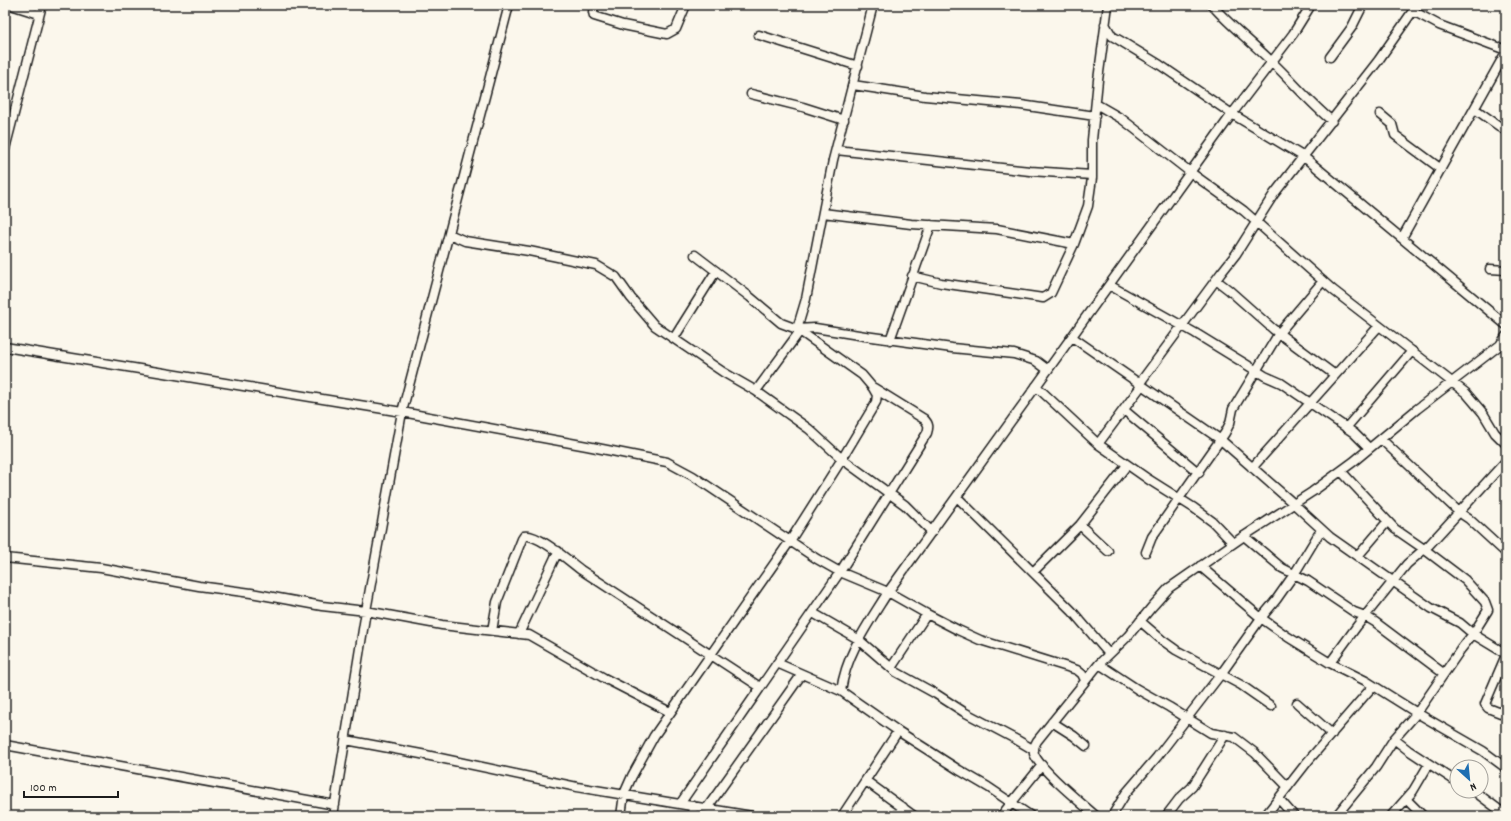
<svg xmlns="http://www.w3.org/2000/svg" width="1511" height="821" viewBox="0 0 1511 821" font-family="Dekko,sans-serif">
<rect width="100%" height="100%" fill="#fbf7ec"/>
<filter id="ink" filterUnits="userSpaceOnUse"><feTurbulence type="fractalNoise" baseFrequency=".025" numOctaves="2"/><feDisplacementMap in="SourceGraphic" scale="8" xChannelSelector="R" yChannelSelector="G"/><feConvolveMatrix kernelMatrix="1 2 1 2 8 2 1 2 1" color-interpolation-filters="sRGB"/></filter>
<g filter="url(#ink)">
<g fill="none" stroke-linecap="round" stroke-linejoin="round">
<defs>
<path id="minor" d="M11,5L39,14
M594,5L593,12L594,16L623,25L667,34L676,29L686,5
M1212,5C1230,26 1253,43 1273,63C1293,82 1310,103 1332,121
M1413,11L1439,25L1506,50
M1105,24L1112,36L1119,40L1160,65L1232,114L1304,157L1506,325
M759,35L858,66
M1330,57L1352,27L1363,5
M853,85L925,96L1021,105L1095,116
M751,94L803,107L844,120
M1096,104L1122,119L1190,172L1244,211L1333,290L1466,393L1483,413L1495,433L1506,444
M1475,109L1506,131
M1380,114L1392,124L1395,135L1441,169
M5,149L42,5
M836,150L1030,171L1092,175
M823,213L911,224L997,229L1074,244
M449,234L465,241L529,251L596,265L616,277L631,298L655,326L723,372L756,391L809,429L842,459L905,505L932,532
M1402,238L1506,52
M1490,269L1506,270
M912,276L941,283L1043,298L1051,293L1074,244L1088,206L1092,178V140L1098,80L1108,5
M1216,280L1229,290L1273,329L1335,375
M1109,285L1195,333L1265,376L1281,383L1354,433L1369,448
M797,329L806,299L833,160L873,5
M797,329L815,328L865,336L952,348L1014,354L1036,361L1048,370
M1072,337L1221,440L1294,504L1330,537L1431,608L1460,623L1473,634L1506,654
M674,338L716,271
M890,340L931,225
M5,347L402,412L587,446L667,462L693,476L817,559L840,572L888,592L927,614L958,630L980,640L1077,670L1082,674L1085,680
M1139,384L1221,273L1236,254L1274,194L1378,61L1417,5
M1036,386L1098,444L1148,479L1194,508L1213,522L1233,543
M756,391L800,331
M1124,410L1199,473
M1346,428L1412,351
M1381,439L1460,513L1469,519L1506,553
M1098,444L1142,385
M1252,468L1379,326
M957,497L1072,611L1109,654
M1080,525L1108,551
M1244,536L1282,568L1308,581L1354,612L1365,616L1375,622L1443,673
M1146,552L1152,537L1225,433L1230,423L1233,409L1279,333L1323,281
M1358,556L1387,522
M5,558L101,568L199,586L251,593L322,606L366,611L442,625L529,635L604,678L670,712
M1200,566L1261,618L1288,637L1330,663L1366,681L1417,713L1483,751L1506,768
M1033,572L1080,525L1127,465
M813,613L858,639L896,672L936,694L964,712L1017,740L1034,750
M1140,621L1162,640L1176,650L1241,685L1271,706
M492,631L497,602L522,539L524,536C538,533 570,562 581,570L760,687
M519,634L558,551
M1506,655L1485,704L1488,708L1506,715
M777,663L841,691L898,731L959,770L988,787L1031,816
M1330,663L1357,626L1407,564L1429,545L1506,461
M1099,664L1137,689L1169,707L1211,733L1234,737L1255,753L1288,787
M891,668L927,614
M841,691C846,654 868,624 888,592L1232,114L1293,34L1311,5
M1297,703L1332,734
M1052,722L1074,736L1086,746
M1394,739L1408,750L1457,782
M346,740L421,754L577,787L752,816
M5,745L335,805
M866,781L914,816
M1474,791L1506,815
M1279,799L1294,816
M1406,799L1423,816
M680,804L840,572L927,433C929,427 929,424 924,419L874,388
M707,808L802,674
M333,816L366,611L402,412L509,5
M621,816L624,794L632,776L654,736L790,541L842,459L876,402L877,395L873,388L862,375L797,329L781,323L750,297L695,255
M692,816L693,806
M842,816L898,731
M897,816L903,807
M1001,816L1042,765
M1096,816C1081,803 1043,772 1035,756C1032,751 1034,746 1037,741L1099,664L1128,636L1151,608L1169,588L1244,536L1312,492L1353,462L1417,409L1500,345L1506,336
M1112,816L1126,793L1157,757L1221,674L1261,618L1276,600L1295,573L1321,530
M1166,816L1179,799L1192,787L1225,735
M1265,816L1308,761L1373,686
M1336,816L1376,767L1394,739L1417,713L1461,649L1473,634L1488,610L1485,602L1465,580L1424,549L1395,529L1341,471
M1391,816L1413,791L1429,764"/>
</defs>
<!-- minor casing -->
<use href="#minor" stroke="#1c1c1c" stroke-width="11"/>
<!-- minor -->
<use href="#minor" stroke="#fbf7ec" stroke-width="8"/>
</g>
</g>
<!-- margin -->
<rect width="1511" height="821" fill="none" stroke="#fbf7ec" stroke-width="20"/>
<rect x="10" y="10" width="1491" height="801" fill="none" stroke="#1c1c1c" stroke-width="1.5" filter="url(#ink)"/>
<!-- north arrow -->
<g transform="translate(1469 779) rotate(153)"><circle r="19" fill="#fbf7ec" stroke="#a29f99"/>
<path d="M0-3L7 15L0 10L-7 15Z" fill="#1f6fb2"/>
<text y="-6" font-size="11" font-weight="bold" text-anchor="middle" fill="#1c1c1c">N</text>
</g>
<!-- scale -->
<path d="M24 791v6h94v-6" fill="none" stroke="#1c1c1c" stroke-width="2"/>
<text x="30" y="791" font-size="12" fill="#1c1c1c" stroke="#fbf7ec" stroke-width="3" paint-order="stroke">100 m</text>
</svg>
